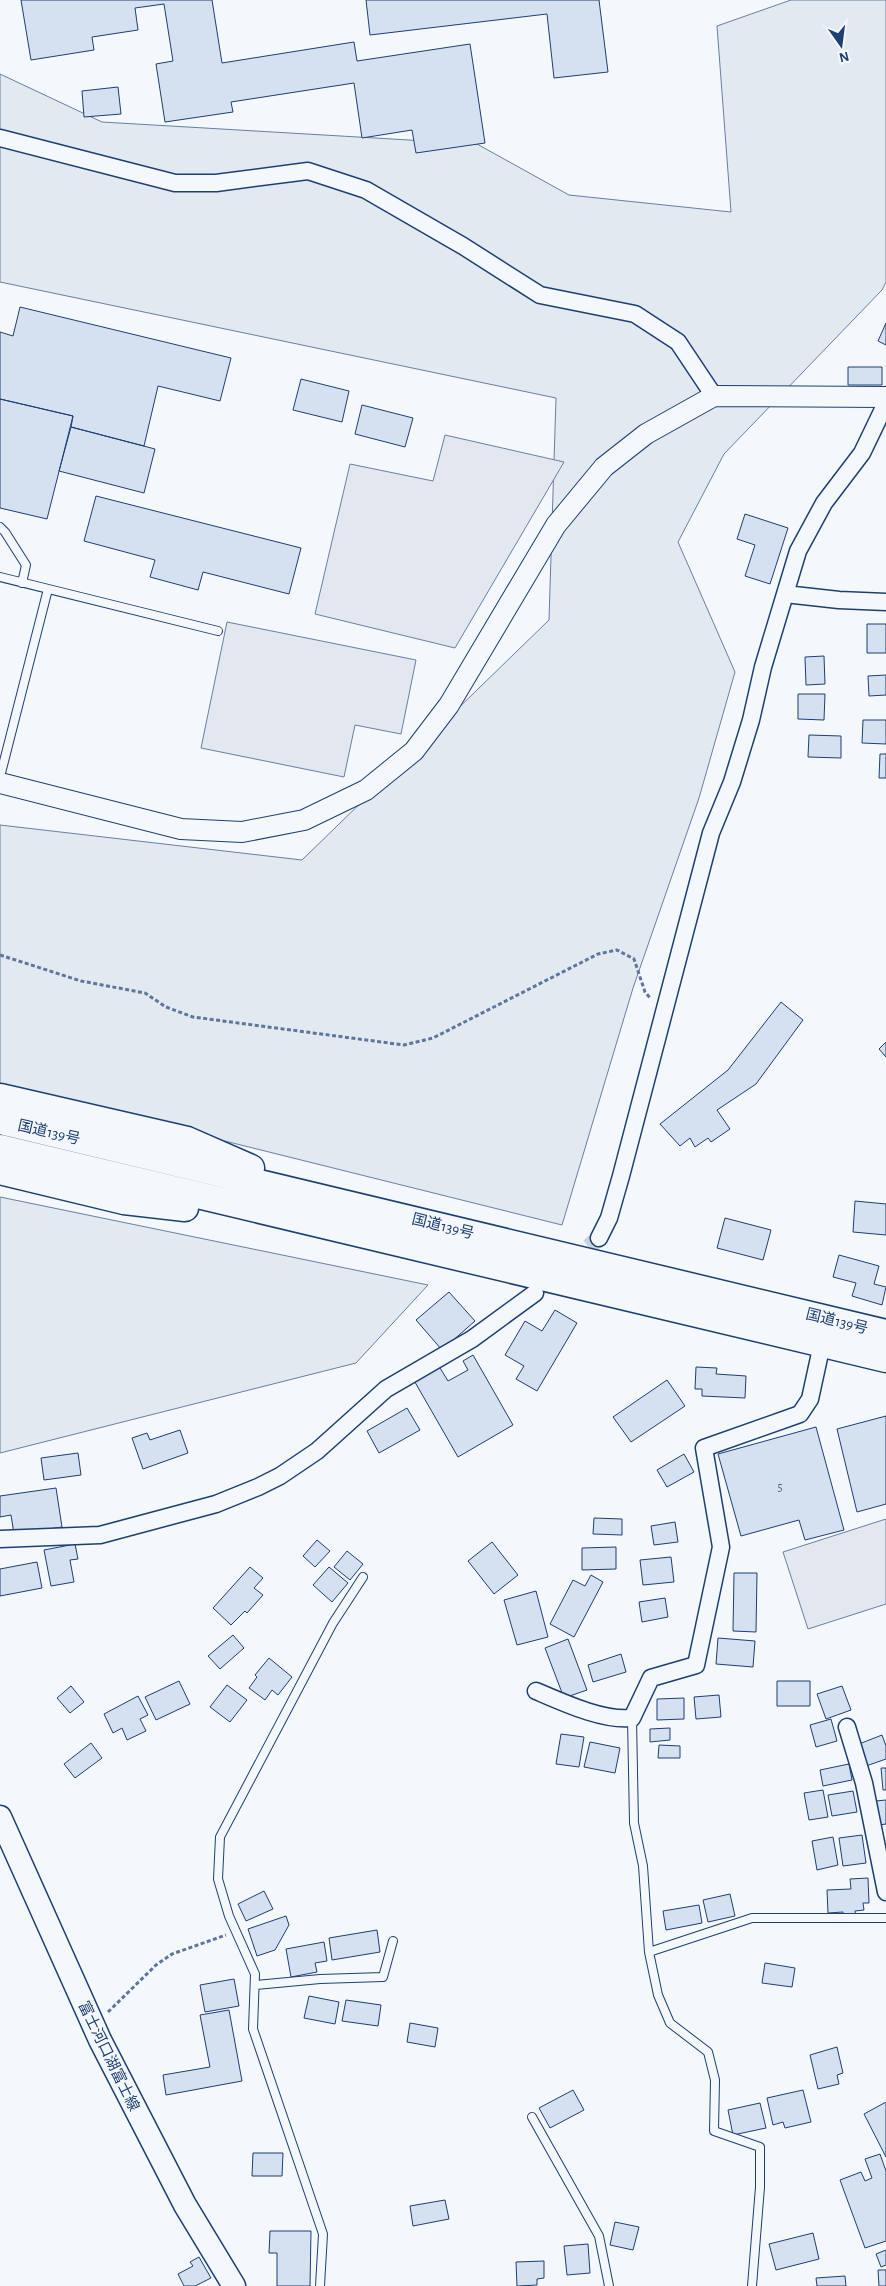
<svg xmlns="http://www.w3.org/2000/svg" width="886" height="2286" viewBox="0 0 886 2286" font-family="'Alegreya Sans','Noto Sans JP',sans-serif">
<rect width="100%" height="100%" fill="#f4f7fb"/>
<!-- green -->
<path fill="#e3e9f0" stroke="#687fa3" d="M791,0H886V282L882,290L724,454L678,542L735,672L699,798L633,988L562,1225L0,1085V825L302,860L549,620L556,398L0,282V74L102,122L477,144L569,195L731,212L717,26Z
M0,1197L428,1285L356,1363L0,1453Z"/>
<!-- parking -->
<path fill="#e3e8f0" stroke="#687fa3" d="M445,435L564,462L455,648L315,614L350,464L433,481Z
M227,622L416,660L401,734L355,725L344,777L201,748Z
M886,1519V1604L808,1629L783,1552Z"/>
<!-- building -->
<path fill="#d5e0f0" stroke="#1d3f73" d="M21,0H212L222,63L354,42L357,61L470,44L485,143L416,153L412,130L362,138L354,83L231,102L233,112L165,122L156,64L173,61L164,4L135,8L138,30L92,37L94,50L31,60Z
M366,0H599L608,72L554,78L547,14L370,35Z
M118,87L121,114L84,117L82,91Z
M20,307L231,358L220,401L158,386L144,446L71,427L73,416L0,399V332L13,336Z
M886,323V345L878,341Z
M848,367H882V385H848Z
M301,379L349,391L342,422L293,410Z
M0,399L73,416L47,519L0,508Z
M362,405L413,418L405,447L355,434Z
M71,427L155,449L144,493L59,471Z
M96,496L301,548L289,594L203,572L198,590L150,577L155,560L84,541Z
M745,514L788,528L770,584L745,576L755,545L737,539Z
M867,624H886V653H867Z
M824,656L825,684L806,685L805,657Z
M886,675V695L869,696L868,676Z
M798,694H825L824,720L798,719Z
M863,720H886V744L862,743Z
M809,735L841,736V758L808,757Z
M880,754H886V778H879Z
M781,1002L803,1020L756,1084L717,1110L730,1129L711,1142L708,1138L695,1147L690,1138L680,1146L660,1124L728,1070Z
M886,1042V1057L879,1049Z
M855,1201L886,1204V1235L853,1232Z
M725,1218L771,1230L763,1260L717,1248Z
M839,1255L879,1266L874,1284L886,1287L882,1305L852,1296L856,1283L833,1277Z
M449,1292L475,1321L442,1350L416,1320Z
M555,1310L577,1323L537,1391L516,1379L524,1366L505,1355L525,1321L542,1331Z
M473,1355L513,1425L458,1457L412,1377L437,1363L448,1381L468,1370L463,1361Z
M696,1367L717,1368L716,1374L746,1376L745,1398L702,1396V1389H695Z
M667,1380L685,1406L631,1442L613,1417Z
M407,1408L420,1430L379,1453L367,1431Z
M886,1416V1504L857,1512L837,1429Z
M816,1427L844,1530L805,1540L799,1520L741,1536L718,1454Z
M180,1430L188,1453L143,1469L132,1438L147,1433L150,1440Z
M78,1453L81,1475L44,1480L41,1458Z
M684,1454L694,1472L667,1487L657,1470Z
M56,1488L62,1527L14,1534L11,1515L0,1517V1496Z
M594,1518L622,1519V1535L593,1534Z
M675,1522L678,1542L654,1545L651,1526Z
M317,1540L330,1551L315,1567L303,1556Z
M492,1542L518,1575L494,1594L468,1561Z
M75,1544L78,1559L70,1560L74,1582L51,1586L44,1550Z
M616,1547V1569L582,1570V1548Z
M347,1551L363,1564L350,1580L334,1567Z
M671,1557L674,1582L643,1585L640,1560Z
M37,1562L42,1588L0,1596V1569Z
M250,1567L263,1578L254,1588L263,1595L247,1613L245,1611L231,1625L213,1608Z
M329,1567L348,1583L332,1602L313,1585Z
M734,1573H757L756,1632L733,1631Z
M591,1575L603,1582L574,1637L550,1624L573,1580L585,1586Z
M536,1591L548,1637L517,1645L504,1600Z
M665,1598L668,1617L642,1622L639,1602Z
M233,1635L244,1648L220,1669L208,1656Z
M718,1638L755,1641L753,1667L716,1664Z
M568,1639L587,1690L564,1698L545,1648Z
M621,1654L626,1672L593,1682L588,1665Z
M269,1658L292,1677L278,1695L272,1690L265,1700L249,1688L257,1677L255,1675Z
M179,1681L190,1704L156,1720L145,1697Z
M777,1681H810V1706H777Z
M227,1685L247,1700L230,1722L210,1707Z
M71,1686L84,1702L70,1713L57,1698Z
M842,1686L851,1710L826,1719L817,1694Z
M719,1695L721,1717L696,1719L694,1697Z
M138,1696L148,1715L140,1719L146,1731L127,1740L122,1728L113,1733L104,1714Z
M684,1698V1719L657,1720V1699Z
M831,1719L837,1741L816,1747L810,1725Z
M670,1728V1740L650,1742V1729Z
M561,1734L584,1737L579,1767L556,1764Z
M882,1735L886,1746V1759L866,1766L859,1744Z
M590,1742L620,1748L615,1773L584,1767Z
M91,1743L102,1758L75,1778L64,1764Z
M659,1745L680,1746V1758H658Z
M849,1764L852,1780L823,1786L820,1770Z
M881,1768H886V1790H883Z
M823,1790L828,1817L809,1820L804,1793Z
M853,1791L857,1812L832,1816L828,1795Z
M886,1800V1824L879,1825L876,1801Z
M862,1835L866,1863L843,1866L839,1838Z
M833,1837L838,1865L817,1870L812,1841Z
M868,1878L869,1903H863L864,1910L855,1911L856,1916H843V1912L828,1913L827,1890L851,1889L850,1879Z
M264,1891L273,1909L246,1921L238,1904Z
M730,1894L735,1916L708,1922L703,1900Z
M699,1905L702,1923L666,1930L663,1911Z
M286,1916L289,1925L275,1950L257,1956L248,1929Z
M377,1930L380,1952L332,1960L329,1938Z
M324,1942L327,1961L315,1963L317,1972L291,1977L286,1949Z
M765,1963L795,1968L792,1987L762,1983Z
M234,1979L239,2006L205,2012L200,1985Z
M309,1996L339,2002L335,2024L304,2018Z
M346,2000L381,2005L378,2026L342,2021Z
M229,2010L242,2081L166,2095L163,2075L210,2067L200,2015Z
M410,2023L438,2028L435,2047L407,2042Z
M837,2047L843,2073L837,2075L839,2084L818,2089L810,2055Z
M573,2090L584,2110L550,2128L539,2108Z
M803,2090L811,2122L785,2128L783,2122L773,2125L767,2098Z
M886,2102V2157L864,2114Z
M760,2103L766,2128L733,2135L728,2110Z
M253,2153H283L282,2176H252Z
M880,2154L886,2171V2241L865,2248L840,2180L861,2172L865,2181L872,2178L865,2159Z
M445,2200L449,2219L413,2226L410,2206Z
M615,2222L639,2227L633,2250L610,2245Z
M270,2231H311L310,2286H277V2253H269Z
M813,2233L819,2259L776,2270L769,2244Z
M588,2244L590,2273L567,2275L564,2246Z
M886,2250V2265L881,2267L876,2254Z
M199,2257L211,2278L195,2286H184L178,2274L193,2266L190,2262Z
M544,2261V2278L537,2279V2285L517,2286L516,2262Z
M878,2270H886V2286H879Z
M845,2276L846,2286H817L816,2278Z"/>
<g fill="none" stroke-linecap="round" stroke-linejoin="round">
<!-- minor-tunnel -->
<path stroke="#c9d2e0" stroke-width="16" stroke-dasharray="16 8" stroke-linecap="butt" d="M570,1262L599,1238"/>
<defs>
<path id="service" d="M0,527L5,532L26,565L22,583
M0,577L218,631
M0,777L48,589
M632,1718L634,1823L643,1866L649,1952L658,1995L670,2023L708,2052L715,2080L714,2131L760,2147V2187L752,2286
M649,1952L752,1918H886
M256,1985L320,1979L383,1977L393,1941
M532,2117L599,2236L609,2286
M320,2286L323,2234L253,2029L255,1974L229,1916L218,1879L220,1837L333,1623L363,1577"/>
<path id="minor" d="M0,138L175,183H216L308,171L366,190L463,246L540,295L635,314L678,342L714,396
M785,594L839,600L886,602
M599,1238L609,1218L621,1176L711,833L732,782L751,720L763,667L798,551L824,503L862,453L886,403
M0,1539L100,1535L216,1504L258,1487L280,1476L317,1451L386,1389L472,1339L535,1293
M536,1691C564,1703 603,1721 632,1718L651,1678L696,1665L721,1547L704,1448L800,1414L810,1399L822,1344
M847,1727L864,1783L886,1892"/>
<path id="tertiary" d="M0,783L181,829L242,832L304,820L366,790L414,751L449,705L556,525L604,467L646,434L714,396L886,397"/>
<path id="secondary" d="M0,1817L100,2040L185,2205L234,2286"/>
<path id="trunk" d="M0,1097L187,1140L251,1168
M0,1121L886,1333
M0,1148L886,1359
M0,1171L124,1201L185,1208"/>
</defs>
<!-- service casing -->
<use href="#service" stroke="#1d3f73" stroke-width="10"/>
<!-- minor casing -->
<use href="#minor" stroke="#1d3f73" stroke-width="19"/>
<!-- tertiary casing -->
<use href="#tertiary" stroke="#1d3f73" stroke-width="22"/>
<!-- secondary casing -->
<use href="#secondary" stroke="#1d3f73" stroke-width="25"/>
<!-- trunk casing -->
<use href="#trunk" stroke="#1d3f73" stroke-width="29"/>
<!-- path -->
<path stroke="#5e769c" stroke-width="3" stroke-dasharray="4 2.5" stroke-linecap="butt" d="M0,955L81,981L145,993L166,1007L193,1017L404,1045L433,1038L598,954L617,950L634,959L645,992L650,998
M108,2012L156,1965L172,1954L226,1935"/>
<!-- service -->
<use href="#service" stroke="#f4f7fb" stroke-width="8"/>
<!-- minor -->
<use href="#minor" stroke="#f4f7fb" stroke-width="16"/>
<!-- tertiary -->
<use href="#tertiary" stroke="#f4f7fb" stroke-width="20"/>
<!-- secondary -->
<use href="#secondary" stroke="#f4f7fb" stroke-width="22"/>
<!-- trunk -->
<use href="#trunk" stroke="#f4f7fb" stroke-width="26"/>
</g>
<g text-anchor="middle" stroke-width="4" stroke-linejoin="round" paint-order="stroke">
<!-- number labels -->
<g font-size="12" fill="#4b6792">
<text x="780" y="1491">5</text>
</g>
<!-- street labels -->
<g font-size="15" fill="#1d3f73" stroke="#f4f7fb">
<text transform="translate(49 1132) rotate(13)" y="5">国道139号</text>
<text transform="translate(443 1226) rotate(14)" y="5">国道139号</text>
<text transform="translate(837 1321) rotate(14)" y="5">国道139号</text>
<text transform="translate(109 2056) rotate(64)" y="5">富士河口湖富士線</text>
</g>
</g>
<!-- north arrow -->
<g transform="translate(841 45) rotate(166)" stroke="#f4f7fb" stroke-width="4" paint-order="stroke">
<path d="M0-4L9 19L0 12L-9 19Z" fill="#1d3f73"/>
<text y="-8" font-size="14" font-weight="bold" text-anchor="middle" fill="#1d3f73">N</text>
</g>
</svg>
